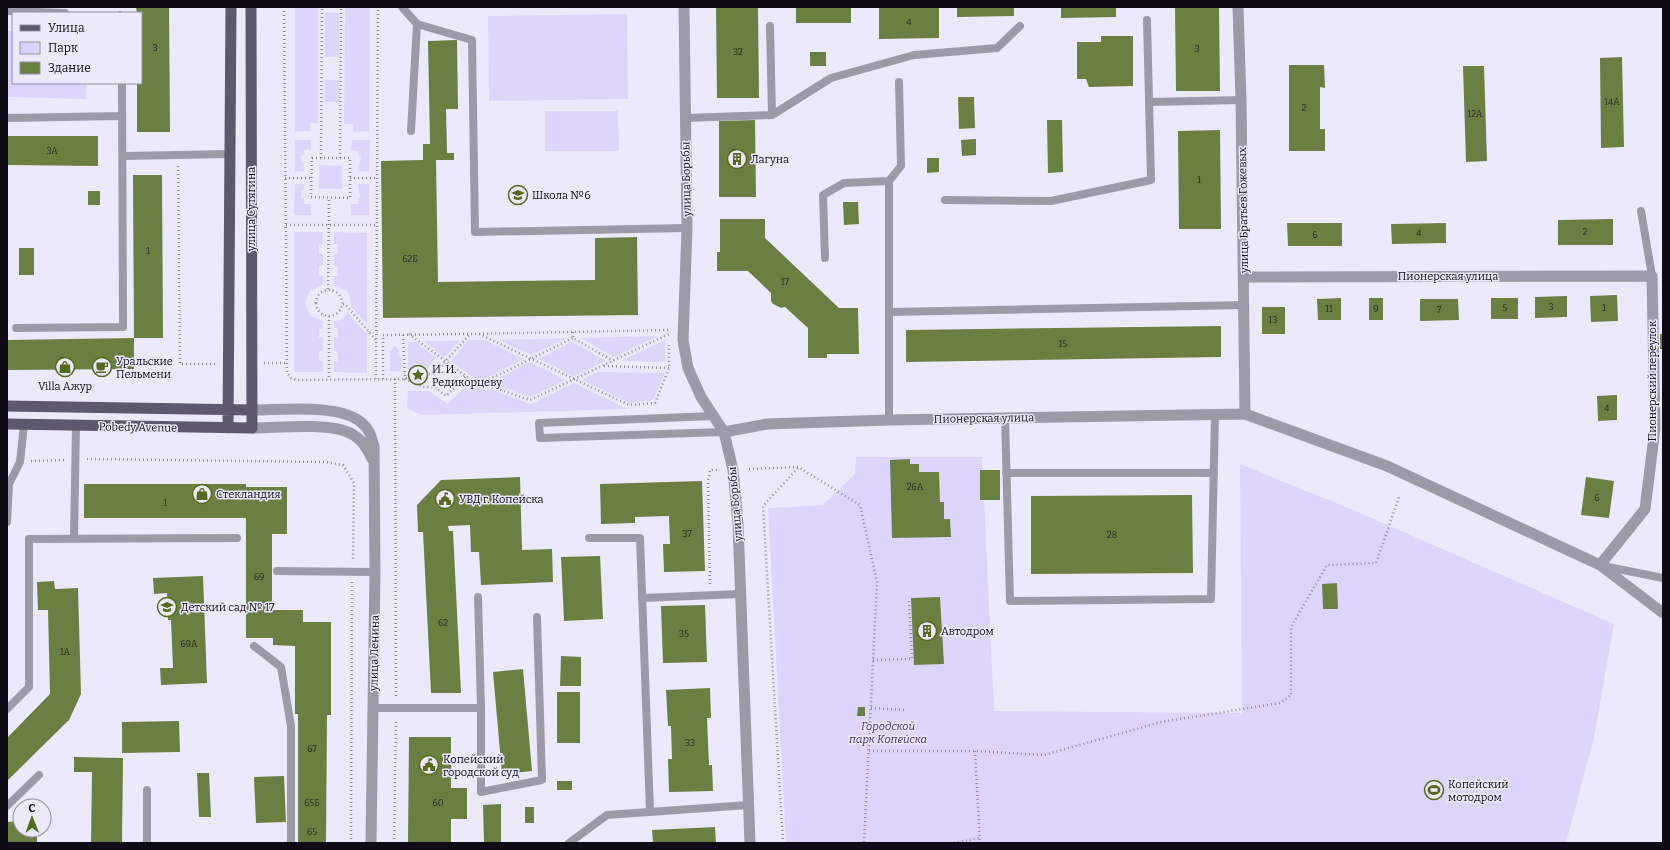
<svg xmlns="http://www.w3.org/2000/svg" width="1670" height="850" viewBox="0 0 1670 850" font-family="Bitter,serif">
<rect width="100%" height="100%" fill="#ede9fd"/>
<!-- green -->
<path fill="#ddd5fb" d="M295,7H318V123H310V131H295Z
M345,7H370L369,131L353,132V124H344Z
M325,13H339V57H325Z
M627,14L628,99L489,101L488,16Z
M7,31H13V83H86V99L7,97Z
M325,80H339V102H325Z
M545,111H618L619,151H545Z
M295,140H311V150H304V155L301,156V163H304V171H295Z
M352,140H370L369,171H358L361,156L358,155V151L351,150Z
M319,165L342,166V189H319Z
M295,184H304V190H301V198H304V204H310L311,215H294Z
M358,184H369V215H351V204H358V198H360Z
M294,232H323V244H319V254H323V266H319V275L323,276V285L310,291L305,303L310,316L323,321V328L319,329V338H323V351H319V361H323V372H294Z
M334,232L367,233V324L351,307L350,297L347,291L334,286V276H338V267L334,266V254L338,253V244H334Z
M348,313L367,335V373L334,372V361H338L337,351H334V337H338L337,328H334V321L341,320Z
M658,336L614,357L581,338Z
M567,338L532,355L499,340Z
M468,340H485L524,359L482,380L472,377L451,361Z
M665,340V362L621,361Z
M425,341H459L444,358Z
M408,342H416L436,358L426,370H408Z
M572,342L606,361L574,376L538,359Z
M396,345L401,358V371H390V351Z
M530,362L566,380L530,397L489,383Z
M598,372L665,373L653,400L630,403L582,380Z
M470,382L531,404L574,383L627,409L421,415L407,408L408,391H429L448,404Z
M856,457H982L994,711L1242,713L1240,464L1351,509L1614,624L1594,737L1566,843H786L768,508L823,505L855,474Z"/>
<!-- building -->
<path fill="#6b7f43" d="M136,7H169L170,132H137V83H141V13H137Z
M716,7H758L759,98H717Z
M796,7H851V23H796Z
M879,7H939V38L879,39Z
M957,7H1014V16L957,17Z
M1061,7H1116V17L1061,18Z
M1175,7H1219L1220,91H1176Z
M1101,36H1133V86L1089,87L1086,79H1077V42H1101Z
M457,40L458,109H446L447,153H454V160H436L438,282L595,280V238L637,237L638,315L383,318L381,161L423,160V144H430L428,41Z
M810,52H826V66H810Z
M1622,57L1624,147L1601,148L1600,58Z
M1289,65H1324L1325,88L1320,87V129H1325V151H1289Z
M1463,66H1484L1487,161L1466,162Z
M958,97H974L975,128L959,129Z
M755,120L756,197H719V121Z
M1047,120H1062L1063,172L1048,173Z
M1220,130L1221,229H1179L1178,131Z
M7,136H98V166L7,165Z
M976,139V155L962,156L961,140Z
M927,158H939V172L927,173Z
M133,175H162L163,338H134Z
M88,191H100V205H88Z
M843,202H858L859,224L844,225Z
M720,219H765V238L839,308H858L859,354H827V358H808V328L785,307L781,308L773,304L771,301V293L748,271H717V252H720Z
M1613,219V245H1558V220Z
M1287,223H1342V246H1288Z
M1446,223V243L1392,244L1391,224Z
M19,248H34V275H19Z
M1617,295L1618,321L1591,322L1590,296Z
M1567,296V317L1535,318V297Z
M1341,298V320H1318L1317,299Z
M1369,298H1383V320H1369Z
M1491,298H1518V319H1491Z
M1420,299H1458L1459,320L1420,321Z
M1262,307H1285V334H1262Z
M1221,326V357L906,362V330Z
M1660,334H1663V349H1660Z
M134,338V369L7,370V340Z
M1617,395V420L1598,421L1597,396Z
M910,459V464H919V472H939L940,502H944V519H950L951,537L892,538L890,460Z
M980,470H1000V500H980Z
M520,477L522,550L552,549L553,582L481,585L479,552H471L470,525L448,526L449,531H453L461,693H431L423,532H418L417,505L441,480Z
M1586,477L1614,481L1609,518L1581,515Z
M702,481L705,571L664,572L663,544H670L669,516L635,517V523L601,524L600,484Z
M84,484H246V487H287V534H272V610H303V622H331V715H327L326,843H298V714H295V646L273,645V638H246V518H84Z
M1192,495L1193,573L1031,574V496Z
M600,556L603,619L564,621L561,557Z
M203,576L207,683L161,685L160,668H173L171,620H168L167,593L154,594L153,578Z
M54,581L55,589L78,588L81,694L69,720L7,781V738L50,694L48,610H38L37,582Z
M1337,583L1338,609H1323L1322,584Z
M940,597L944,664L914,665L911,598Z
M705,605L707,662L663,663L661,606Z
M561,656L581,657V686H560Z
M523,669L532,771L502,774L493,672Z
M710,688L711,718H707L709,765H712L713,791L669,792L668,759H672L671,726H668L666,690Z
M557,692H580V743H557Z
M858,707H865V716H857Z
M179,721L180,752L122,753V722Z
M409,737H451V788H467V819H451V843H408Z
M74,757L123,758L122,843H91L92,772H74Z
M197,773H209L211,817H199Z
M284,776L286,822L256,823L254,777Z
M557,781H572V790H557Z
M501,804V843H484L483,805Z
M525,807H534V823H525Z
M20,821V830H37V843H7V822Z
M715,827L716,843H653L652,830Z"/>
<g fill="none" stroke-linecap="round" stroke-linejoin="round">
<!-- path -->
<path stroke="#8e8b9b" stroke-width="2.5" stroke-dasharray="1 3" stroke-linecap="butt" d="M120,7V13
M284,7L287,373L291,378L297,380L405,379L423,373L434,374
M312,158H350V198L311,197Z
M321,158L322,7
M340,158L341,7
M178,166L180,364H215
M285,178H311
M350,178H377
M286,225H377
M328,289L329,198
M316 303a13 13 0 1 1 26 0a13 13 0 1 1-26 0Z
M343,304H345L376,340
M329,316V379
M573,332V338L613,361
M409,334L471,380L530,400L669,334
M479,334L629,405L655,403L669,368V345
M403,335L405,379L423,387H435L446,396L466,376
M264,363H286
M604,366L669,368
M376,379L378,7
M383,379V335L469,334
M395,379L396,697
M482,383L573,338
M435,387L434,374L470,334L669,330V332
M87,459L325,462L343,465L354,483L353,561
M31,461L64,460
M749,469L798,467L860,505L877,582L864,843
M710,584L708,482L710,470H720
M873,660L912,659L909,601
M871,708L906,710
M869,751H975L1044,755L1161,722L1280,703L1291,695V627L1327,565L1376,563L1399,497
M975,751L980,843
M351,843L352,582
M394,843L396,720
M783,843L763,506L798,468
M954,843L979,838"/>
<!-- service -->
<path stroke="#9d9aa8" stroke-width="8" d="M402,7L417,24L472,40L475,232L687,228
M7,11L65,13
M770,26L772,115
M1149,102L1241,100
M7,118L122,116
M685,118L772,115L831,78L914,55L997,48L1020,26
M411,131L417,24
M123,156L231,154
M945,200L1051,201L1151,180L1147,20
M1641,211L1652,276
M825,258L823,195L844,183L889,181
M889,312L1244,305
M16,328L123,327L122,83
M713,416L539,423L540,438L724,432
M1005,418L1010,601L1211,599L1215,414
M889,420V181L901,166L899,82
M1006,473H1214
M7,522L9,484L20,462L24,425
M74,538L76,426
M589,538H640L650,812
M1603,566L1663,578
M277,571L375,572
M478,597L481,708
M642,598L741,594
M254,646L281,667L291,726V843
M373,708H481V792L542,780L537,617
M7,709L29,687V539L237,538
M147,790V843
M7,806L39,775
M569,843L607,815L748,805"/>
<!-- minor -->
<path stroke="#9d9aa8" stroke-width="11" d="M1238,7L1241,100L1245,414
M1244,277L1652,276L1655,428L1645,509L1600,565
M724,432L767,424L889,420L1245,414L1387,466L1600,565L1663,613"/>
<!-- tertiary -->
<path stroke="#9d9aa8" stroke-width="11" d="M684,7L687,228L683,340L688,368L701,397L724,432L733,470L738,524L750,843
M252,410C281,410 342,403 363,424C370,430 371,437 374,446L375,572L371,843
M252,428C278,428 320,423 345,431C358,435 367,447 372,459"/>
<!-- primary -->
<path stroke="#5d576f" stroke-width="11" d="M7,406L252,410
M7,424L252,428L251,7
M228,428L231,7"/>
</g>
<!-- icons -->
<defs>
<symbol id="building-ring" viewBox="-11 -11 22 22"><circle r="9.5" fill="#ede9fd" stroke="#546b1b" stroke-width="1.5"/><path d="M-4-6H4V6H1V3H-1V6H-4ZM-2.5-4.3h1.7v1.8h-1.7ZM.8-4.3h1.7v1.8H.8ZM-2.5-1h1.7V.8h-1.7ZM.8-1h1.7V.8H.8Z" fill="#546b1b"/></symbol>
<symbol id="school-ring" viewBox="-11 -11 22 22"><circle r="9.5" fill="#ede9fd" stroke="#546b1b" stroke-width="1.5"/><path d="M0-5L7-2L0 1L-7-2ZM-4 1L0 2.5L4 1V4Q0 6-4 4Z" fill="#546b1b"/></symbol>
<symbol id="shop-ring" viewBox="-11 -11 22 22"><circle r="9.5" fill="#ede9fd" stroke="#546b1b" stroke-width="1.5"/><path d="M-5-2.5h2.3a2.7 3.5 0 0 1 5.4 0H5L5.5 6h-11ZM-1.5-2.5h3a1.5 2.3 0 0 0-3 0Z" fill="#546b1b"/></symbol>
<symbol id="cafe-ring" viewBox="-11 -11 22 22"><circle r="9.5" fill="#ede9fd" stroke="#546b1b" stroke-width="1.5"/><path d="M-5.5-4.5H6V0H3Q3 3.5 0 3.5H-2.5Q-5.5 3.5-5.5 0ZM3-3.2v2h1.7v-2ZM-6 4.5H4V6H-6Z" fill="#546b1b"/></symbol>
<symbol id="sight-ring" viewBox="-11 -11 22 22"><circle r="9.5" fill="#ede9fd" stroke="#546b1b" stroke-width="1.5"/><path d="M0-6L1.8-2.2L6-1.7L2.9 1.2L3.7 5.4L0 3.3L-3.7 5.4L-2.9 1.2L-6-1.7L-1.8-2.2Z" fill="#546b1b"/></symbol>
<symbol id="civic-ring" viewBox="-11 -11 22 22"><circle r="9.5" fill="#ede9fd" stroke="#546b1b" stroke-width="1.5"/><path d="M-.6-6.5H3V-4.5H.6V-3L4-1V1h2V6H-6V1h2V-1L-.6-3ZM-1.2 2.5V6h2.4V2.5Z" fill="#546b1b"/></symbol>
<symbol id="stadium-ring" viewBox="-11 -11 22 22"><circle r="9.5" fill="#ede9fd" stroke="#546b1b" stroke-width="1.5"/><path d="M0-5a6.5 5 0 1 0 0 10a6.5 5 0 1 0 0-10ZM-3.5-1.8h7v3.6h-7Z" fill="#546b1b"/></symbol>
</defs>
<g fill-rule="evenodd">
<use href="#building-ring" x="726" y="148" width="22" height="22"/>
<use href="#school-ring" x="507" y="184" width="22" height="22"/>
<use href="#shop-ring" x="54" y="356" width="22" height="22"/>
<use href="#cafe-ring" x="91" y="356" width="22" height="22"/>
<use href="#sight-ring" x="407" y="364" width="22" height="22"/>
<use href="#shop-ring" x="191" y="483" width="22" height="22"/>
<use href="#civic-ring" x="434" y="488" width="22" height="22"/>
<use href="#school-ring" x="156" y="596" width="22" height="22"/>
<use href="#building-ring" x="916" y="620" width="22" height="22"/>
<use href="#civic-ring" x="418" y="754" width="22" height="22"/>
<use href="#stadium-ring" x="1423" y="779" width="22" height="22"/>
</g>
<g text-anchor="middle" stroke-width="3" stroke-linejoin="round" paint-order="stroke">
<!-- number labels -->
<g font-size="9" fill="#262922">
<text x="909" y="25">4</text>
<text x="155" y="51">3</text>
<text x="1197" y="52">3</text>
<text x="738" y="55">32</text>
<text x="1612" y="105">14А</text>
<text x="1304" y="111">2</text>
<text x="1475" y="117">12А</text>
<text x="52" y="154">3А</text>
<text x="1199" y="183">1</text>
<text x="1585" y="235">2</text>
<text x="1419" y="236">4</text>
<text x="1315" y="238">6</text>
<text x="148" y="254">1</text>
<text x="410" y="262">62Б</text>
<text x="785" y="285">17</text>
<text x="1551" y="310">3</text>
<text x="1505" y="311">5</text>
<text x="1604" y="311">1</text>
<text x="1329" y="312">11</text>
<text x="1376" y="312">9</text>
<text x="1439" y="313">7</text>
<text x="1273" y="323">13</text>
<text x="1063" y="347">15</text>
<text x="1607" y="411">4</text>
<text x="915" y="490">26А</text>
<text x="1597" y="501">6</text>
<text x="165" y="506">1</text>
<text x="687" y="537">37</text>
<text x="1112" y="538">28</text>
<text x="259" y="580">69</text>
<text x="443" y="626">62</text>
<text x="684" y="637">35</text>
<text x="189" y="647">69А</text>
<text x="65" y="655">1А</text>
<text x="690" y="746">33</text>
<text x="312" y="752">67</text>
<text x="312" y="806">65Б</text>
<text x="438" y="806">60</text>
<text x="312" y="835">65</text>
</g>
<!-- poi labels -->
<g font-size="11" fill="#0f0c17" stroke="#ede9fd" text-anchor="start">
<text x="751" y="163">Лагуна</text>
<text x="532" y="199">Школа №6</text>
<text x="116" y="365">Уральские<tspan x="116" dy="13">Пельмени</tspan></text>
<text x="432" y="373">И. И.<tspan x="432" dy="13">Редикорцеву</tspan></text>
<text x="65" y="390" text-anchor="middle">Villa Ажур</text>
<text x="216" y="498">Стекландия</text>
<text x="459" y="503">УВД г. Копейска</text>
<text x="181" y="611">Детский сад № 17</text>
<text x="941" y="635">Автодром</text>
<text x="443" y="763">Копейский<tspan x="443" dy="13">городской суд</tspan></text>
<text x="1448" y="788">Копейский<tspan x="1448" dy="13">мотодром</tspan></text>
</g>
<!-- street labels -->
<g font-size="11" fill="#0f0c17" stroke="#ede9fd">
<text transform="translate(686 179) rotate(-91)" y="4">улица Борьбы</text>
<text transform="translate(251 209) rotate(-90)" y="4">улица Сутягина</text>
<text transform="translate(1243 210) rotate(-91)" y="4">улица Братьев Гожевых</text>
<text x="1448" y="280">Пионерская улица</text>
<text transform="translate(1652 381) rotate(-90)" y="4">Пионерский переулок</text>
<text transform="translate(984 418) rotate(-1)" y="4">Пионерская улица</text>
<text transform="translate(138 427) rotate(1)" y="4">Pobedy Avenue</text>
<text transform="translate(735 504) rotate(-95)" y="4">улица Борьбы</text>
<text transform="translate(374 653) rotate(-89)" y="4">улица Ленина</text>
</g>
<!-- park labels -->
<g font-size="11" font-style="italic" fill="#472f76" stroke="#ede9fd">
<text x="888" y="730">Городской<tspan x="888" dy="13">парк Копейска</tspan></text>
</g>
</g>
<!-- border -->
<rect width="1670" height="850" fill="none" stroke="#0f0c17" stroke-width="16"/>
<!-- legend -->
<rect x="12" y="12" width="130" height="72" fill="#ede9fd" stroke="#9491a1"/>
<rect x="20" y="25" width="20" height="6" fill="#5d576f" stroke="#9491a1"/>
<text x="48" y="32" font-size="12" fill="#0f0c17">Улица</text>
<rect x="20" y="42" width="20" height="12" fill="#ddd5fb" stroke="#9491a1"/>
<text x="48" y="52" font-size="12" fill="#0f0c17">Парк</text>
<rect x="20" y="62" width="20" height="12" fill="#6b7f43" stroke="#9491a1"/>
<text x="48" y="72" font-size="12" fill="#0f0c17">Здание</text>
<!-- north arrow -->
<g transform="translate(32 818) rotate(359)"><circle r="19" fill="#ede9fd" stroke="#9491a1"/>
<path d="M0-3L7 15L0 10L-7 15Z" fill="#546b1b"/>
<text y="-6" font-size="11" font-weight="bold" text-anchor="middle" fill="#0f0c17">С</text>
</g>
</svg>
